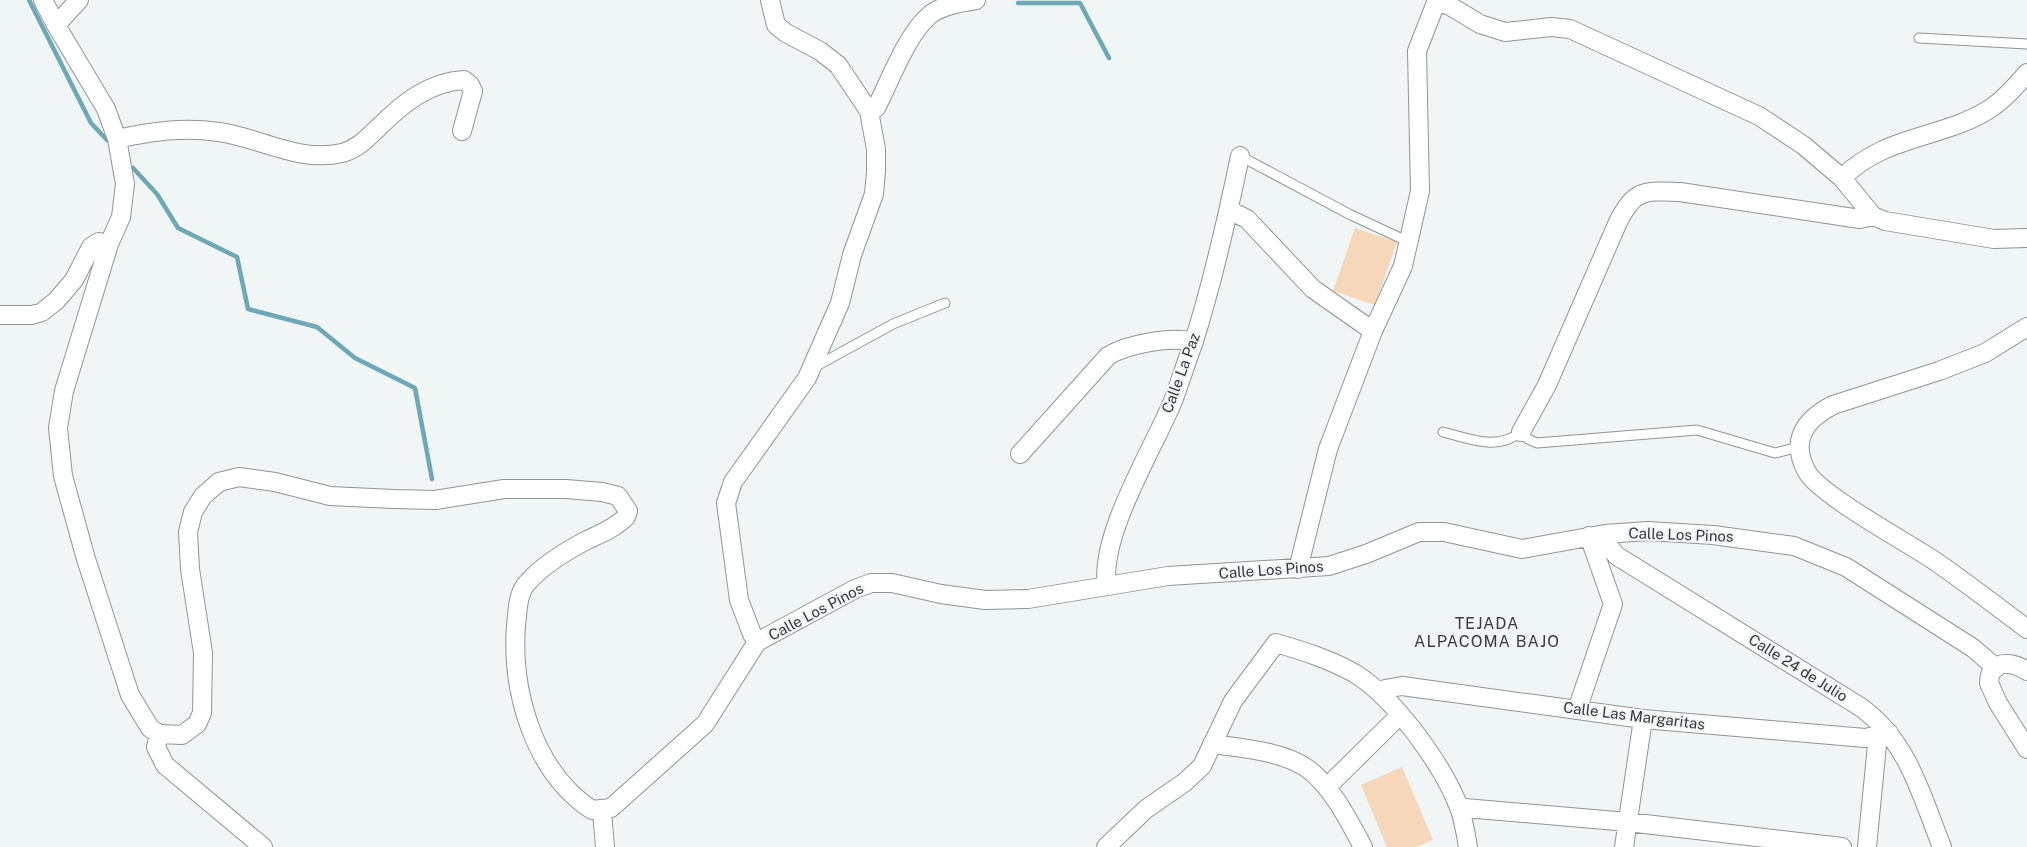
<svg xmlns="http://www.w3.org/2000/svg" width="2027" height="847" viewBox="0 0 2027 847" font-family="'Public Sans',sans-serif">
<rect width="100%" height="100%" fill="#f0f5f6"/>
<!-- pitch -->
<path fill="#f6d7ba" d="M1355,228L1397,242L1375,305L1333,291Z
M1402,767L1433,840L1416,847H1387L1361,785Z"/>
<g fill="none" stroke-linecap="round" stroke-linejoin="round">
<!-- stream -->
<path stroke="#6ea8b5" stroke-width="4.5" d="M29,0L91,123L107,140
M1018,3H1080L1109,58
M133,168L157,194L178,228L237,257L248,309L317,327L355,358L415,388L432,479"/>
<defs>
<path id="lane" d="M1919,38L2027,44
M1240,156L1349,214L1409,242
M815,364H820L893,324L945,303
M1443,432C1471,439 1497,451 1521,432L1528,439L1537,443L1697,430L1775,453L1799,447"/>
<path id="street" d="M43,0L56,25L106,109L117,139L125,184L121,217L109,244L64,391L58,428L63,476L86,559L130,695L150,728L159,734L182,735L197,724L202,713L203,653L190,569L188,532L193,512L203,496L219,482L239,477L275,482L330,496L394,499L435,500L504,489H566L602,492L618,496L628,511L626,517C615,528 600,534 587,540C566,551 544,564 528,582C517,593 518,611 516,625C511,692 534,772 592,810L611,808L705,724L757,642L855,589L871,583H892L941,594L985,600L1028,599L1168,576L1329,566L1366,554L1419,532H1444L1522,549L1605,534L1648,531L1713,535L1794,546L1846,567L1973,648L1996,668
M1437,2L1450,6L1480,24L1505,32L1551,27L1570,29L1759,116L1803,145L1842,178L1873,216L1885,221L1994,239L2027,238
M56,25L79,0
M869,111L876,108C890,81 907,33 931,14C943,5 962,2 976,0
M117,139C153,131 183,127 219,132C261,138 299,163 342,153C358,149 368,137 379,127C403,103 429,82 464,80L470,85L473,91L462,131
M1842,178C1885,135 1941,139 1988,110C2003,101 2016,86 2027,73
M1229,210L1247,219L1313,289L1373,331
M0,315H32L42,312L56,301L74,280L91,247L99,242L109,244
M2027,327L1985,353L1939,371L1833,405C1804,420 1790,441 1807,472C1819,494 1906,542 1932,559C1964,581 1995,605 2027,629
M1521,432L1547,385L1618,222C1635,188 1645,191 1680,192L1860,219L1873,216
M1020,454L1108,356C1127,344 1172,336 1193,342
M1605,534L1610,548L1617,556L1862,708C1909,743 1921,795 1942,847
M1298,569L1328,449L1373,331L1403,266L1420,191L1417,51L1437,0
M1107,585C1099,536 1154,447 1173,401C1180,382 1186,363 1193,344C1213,282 1227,219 1240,156
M757,642L752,634L739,600L726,503L733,482L807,378L840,303L852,255L874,194L876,171V149L869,111L838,65L820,51L786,33L776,25L770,0
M2027,671C2012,661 1989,659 1989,683L1998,703L2027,749
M1381,692L1385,689L1402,686L1643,719L1865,738L1889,733
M1577,710L1613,604L1589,536
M159,734L156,747L165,765L263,847
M1212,744C1241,748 1283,751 1308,769C1332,787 1349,821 1363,847
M1327,787L1400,715
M1460,810L1465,808L1628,822L1842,847
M602,811L605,847
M1106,847L1146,809L1185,782L1202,766L1233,701L1276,643C1303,651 1329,659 1354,673C1394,697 1444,766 1460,810C1464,822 1466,835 1468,847
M1624,847L1643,719
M1867,847L1878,735"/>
</defs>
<!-- lane casing -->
<use href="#lane" stroke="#8f9495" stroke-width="11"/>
<!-- street casing -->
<use href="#street" stroke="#8f9495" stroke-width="20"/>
<!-- lane -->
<use href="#lane" stroke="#fff" stroke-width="9"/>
<!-- street -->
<use href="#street" stroke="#fff" stroke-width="18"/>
</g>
<g text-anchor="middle" stroke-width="4" stroke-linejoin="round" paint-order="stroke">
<!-- street labels -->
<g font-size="15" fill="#363839" stroke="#f0f5f6">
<text transform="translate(1181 373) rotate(-70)" y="5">Calle La Paz</text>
<text transform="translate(1681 535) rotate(2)" y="5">Calle Los Pinos</text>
<text transform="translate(1271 570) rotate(-4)" y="5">Calle Los Pinos</text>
<text transform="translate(816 612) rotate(-28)" y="5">Calle Los Pinos</text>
<text transform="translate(1798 668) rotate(32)" y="5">Calle 24 de Julio</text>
<text transform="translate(1634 716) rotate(7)" y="5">Calle Las Margaritas</text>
</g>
<!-- neighbourhood labels -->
<g font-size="16" letter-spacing="1" fill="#373b3c" stroke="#f0f5f6">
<text x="1487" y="629">TEJADA<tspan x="1487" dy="18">ALPACOMA BAJO</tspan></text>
</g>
</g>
</svg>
